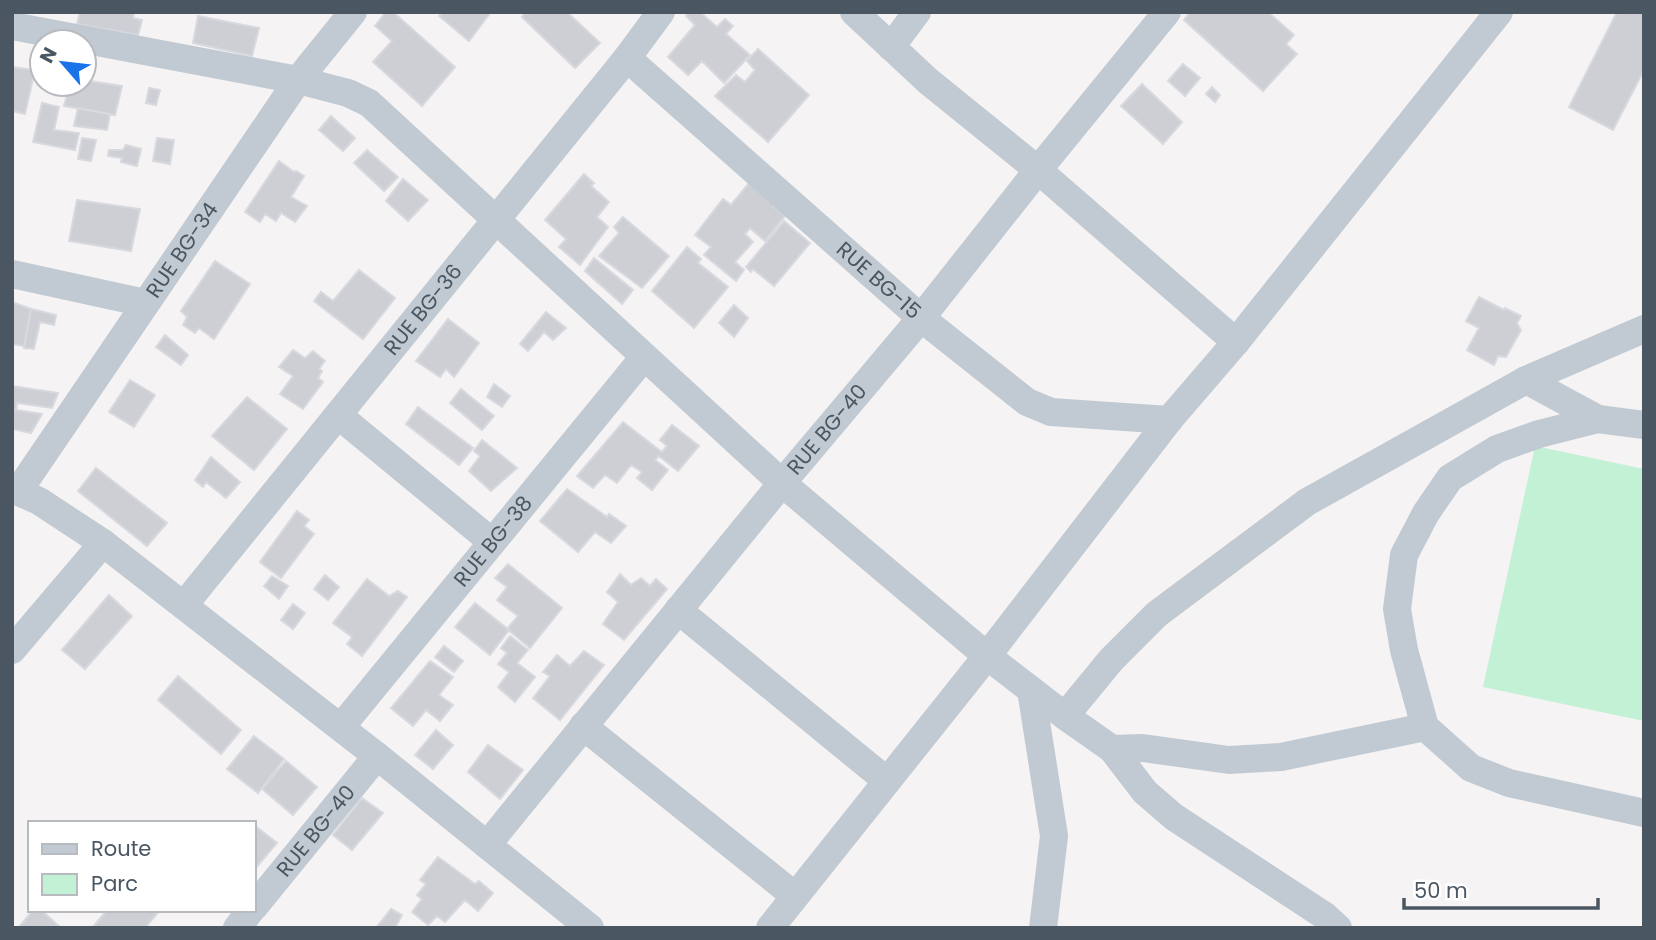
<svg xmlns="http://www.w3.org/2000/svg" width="1656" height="940" viewBox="0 0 1656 940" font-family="Poppins,sans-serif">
<rect width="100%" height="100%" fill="#f5f3f3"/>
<!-- green -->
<path fill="#c3f1d5" d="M1535,446L1644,469V721L1483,687Z"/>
<!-- building -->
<path fill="#cdcfd5" stroke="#d7d9de" stroke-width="2" d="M80,12H134L133,18L142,20L138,35L77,24Z
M386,12H393L455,67L422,106L373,62L392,41L375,26Z
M443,12H491L469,41L439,16Z
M522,12H567L600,43L575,68L522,17L524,14Z
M689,12H700L717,27L725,19L733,26L726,34L750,55L724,83L702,61L688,75L668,57L695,25L686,16Z
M1190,12H1268L1294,35L1286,44L1297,54L1263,91L1184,20Z
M1617,12H1644V70L1613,130L1569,107Z
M198,16L259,28L252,56L193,43Z
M758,49L809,95L768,142L715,96L736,75L745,82L755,70L747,61Z
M1183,64L1200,78L1185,96L1168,81Z
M12,67L35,70L25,114L12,111Z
M84,80L122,86L115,115L64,106L67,95L59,94L61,84H84Z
M1142,84L1182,122L1163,144L1121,106Z
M1212,87L1220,95L1215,102L1206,94Z
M149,88L160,90L156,105L146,103Z
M42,103L59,107L54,130L79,133L75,150L33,142Z
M78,108L110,114L107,130L74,126Z
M331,116L355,138L343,151L319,130Z
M82,138L96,140L91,161L78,159Z
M157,138L174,140L170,164L153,161Z
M126,145L141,149L137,166L121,162L122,158L108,156L109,150H123Z
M367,150L398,177L384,191L354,163Z
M279,161L294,172L296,171L304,176L291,197L307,206L295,222L281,213L276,221L265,214L260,222L245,212Z
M584,174L594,183L591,186L609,202L597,217L608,227L580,265L559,247L566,239L545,220Z
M403,179L428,200L408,221L386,201Z
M750,182L775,204L773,206L785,216L765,241L750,228L745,234L753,242L735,262L744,270L736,281L704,255L711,247L695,235L723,199L731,205Z
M77,200L140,209L131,251L69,241Z
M623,217L669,256L642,288L599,256L619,233L614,227Z
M784,221L810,243L774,286L753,269L751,272L746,267Z
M687,247L701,259L698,263L728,287L694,328L652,291Z
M594,258L633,290L622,304L585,271Z
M215,261L250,284L214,339L199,328L195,333L183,325L187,317L181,311Z
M359,270L395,298L363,339L314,301L321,292L333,301Z
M1479,297L1504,310L1505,308L1521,316L1517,323L1521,330L1506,357L1498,356L1494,365L1467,350L1479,328L1466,321Z
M12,302L31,309L24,346L12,344Z
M734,305L748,318L734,337L719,323Z
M31,309L56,315L54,325L40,322L34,349L24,348Z
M546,312L566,328L553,340L544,332L528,351L520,344Z
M448,319L479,343L454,377L446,369L440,377L416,361Z
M165,335L188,355L181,365L156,347Z
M293,350L305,358L313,351L325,361L319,369L322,371L318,378L323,382L303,409L280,394L293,376L279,367Z
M130,380L155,395L134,427L109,412Z
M494,384L510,396L502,407L487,397Z
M12,386L58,393L52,408L17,403L16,410L42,414L31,433L12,429Z
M461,389L494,416L482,430L450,403Z
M247,397L287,429L254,470L212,436Z
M418,407L473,448L459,465L406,424Z
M623,422L662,452L667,446L660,440L672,425L699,446L678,471L659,456L655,460L668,470L652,490L637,478L642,472L631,465L617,483L605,475L593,488L577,476Z
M482,440L517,468L491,491L469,471L480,456L474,451Z
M211,457L240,482L226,498L206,482L203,487L195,480Z
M96,468L167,523L147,546L78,491Z
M567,489L607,517L609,514L626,526L611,543L595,532L578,552L540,521Z
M297,511L309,520L304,526L314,534L281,578L260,562Z
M508,564L562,608L530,648L507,629L518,616L497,600L507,587L495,578Z
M620,574L631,585L641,578L650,586L656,579L667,589L624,640L603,624L618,602L607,592Z
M325,575L339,587L328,600L314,589Z
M272,576L288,586L279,599L264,586Z
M367,579L389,596L398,591L407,597L362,656L347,644L352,637L333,623Z
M109,595L132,616L85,669L62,650Z
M475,603L509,630L490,655L455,627Z
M293,604L305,613L293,629L281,620Z
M510,636L528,650L517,663L535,677L515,702L498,687L509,672L498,664L507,653L501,648Z
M444,646L463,661L454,672L435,657Z
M584,651L604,665L560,720L533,698L550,676L543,672L557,655L570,666Z
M430,661L453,677L439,695L453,705L440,721L426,710L413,726L391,708Z
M178,676L241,730L221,754L158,700Z
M436,730L453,745L433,769L415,755Z
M254,736L284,759L258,793L227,769Z
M488,745L523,770L500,799L468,772Z
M286,761L317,787L293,815L262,789Z
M362,798L383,813L352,850L333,835Z
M254,825L277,843L254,870Z
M438,857L475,884L479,881L493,893L478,911L465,900L445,922L437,916L428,925L412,912L422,899L417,895L426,884L420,880Z
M391,909L402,915L395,928H376Z
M33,910H41L61,928H18Z
M107,910H160L145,928H92Z"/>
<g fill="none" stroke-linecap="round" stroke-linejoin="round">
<!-- street -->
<g stroke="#c1cad2" stroke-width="28">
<path d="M854,12L928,81L1038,170L1236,342"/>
<path d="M12,26L298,80L348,93L369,103L782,483L987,656L1065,716L1112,749L1145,792L1174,817L1325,916L1338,928"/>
<path d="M891,47L917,12"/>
<path id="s1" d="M627,58L921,318L1027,402L1051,412L1169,420"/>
<path d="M12,274L145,303"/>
<path d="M1526,380L1598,419"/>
<path d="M338,415L492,542"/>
<path d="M1644,425L1598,419L1539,434L1497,449L1450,478L1426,513L1404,555L1397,609L1404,650L1425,727L1471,768L1509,783L1644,813"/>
<path d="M12,489L39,501L103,543L377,756L590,928"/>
<path id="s2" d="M19,490L298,80L353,12"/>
<path id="s3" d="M184,605L627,58L661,12"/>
<path d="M678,610L887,781"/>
<path d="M12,650L103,543"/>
<path d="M1031,690L1054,836L1043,928"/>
<path d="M1065,716L1111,660L1157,614L1307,502L1526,380L1644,329"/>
<path d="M583,726L795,896"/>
<path id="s4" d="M341,727L644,357"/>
<path d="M1112,749L1143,748L1229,760L1281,757L1425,727"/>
<path id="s5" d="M487,845L782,483L921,318L1038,170L1167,12"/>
<path id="s6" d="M254,907L377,756"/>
<path d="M237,928L251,910"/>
<path d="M770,928L987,656L1169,420L1236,342L1499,12"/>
</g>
</g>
<g text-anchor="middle" stroke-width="6" stroke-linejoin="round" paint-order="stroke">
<!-- street labels -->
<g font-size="21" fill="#4a5661" stroke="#fff">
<text dy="7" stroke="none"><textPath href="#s2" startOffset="290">RUE BG-34</textPath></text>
<text dy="7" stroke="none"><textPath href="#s1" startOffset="336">RUE BG-15</textPath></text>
<text dy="7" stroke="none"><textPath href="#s3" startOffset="380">RUE BG-36</textPath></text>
<text dy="7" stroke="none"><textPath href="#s5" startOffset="537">RUE BG-40</textPath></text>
<text dy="7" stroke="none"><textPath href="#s4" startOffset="240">RUE BG-38</textPath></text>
<text dy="7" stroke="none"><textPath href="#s6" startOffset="98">RUE BG-40</textPath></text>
</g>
</g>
<!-- border -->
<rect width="1656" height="940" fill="none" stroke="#4a5661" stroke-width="28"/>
<!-- legend -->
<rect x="28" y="821" width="228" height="91" fill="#ffffff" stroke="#b7bbc0" stroke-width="2"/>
<rect x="42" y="844" width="35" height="10" fill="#c1cad2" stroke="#b7bbc0" stroke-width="2"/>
<text x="91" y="856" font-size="21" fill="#4a5661">Route</text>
<rect x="42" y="874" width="35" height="21" fill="#c3f1d5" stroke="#b7bbc0" stroke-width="2"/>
<text x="91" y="891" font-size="21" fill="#4a5661">Parc</text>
<!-- north arrow -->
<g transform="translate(63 63) rotate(298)"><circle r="33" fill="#ffffff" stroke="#b7bbc0" stroke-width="2"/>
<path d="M0-5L12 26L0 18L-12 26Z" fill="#1a73e8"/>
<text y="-10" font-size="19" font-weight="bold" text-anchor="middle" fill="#4a5661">N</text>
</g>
<!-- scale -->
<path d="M1404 898v10h194v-10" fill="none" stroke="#4a5661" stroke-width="3.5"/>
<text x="1414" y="898" font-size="21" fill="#4a5661" stroke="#ffffff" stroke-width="5" paint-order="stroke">50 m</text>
</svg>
